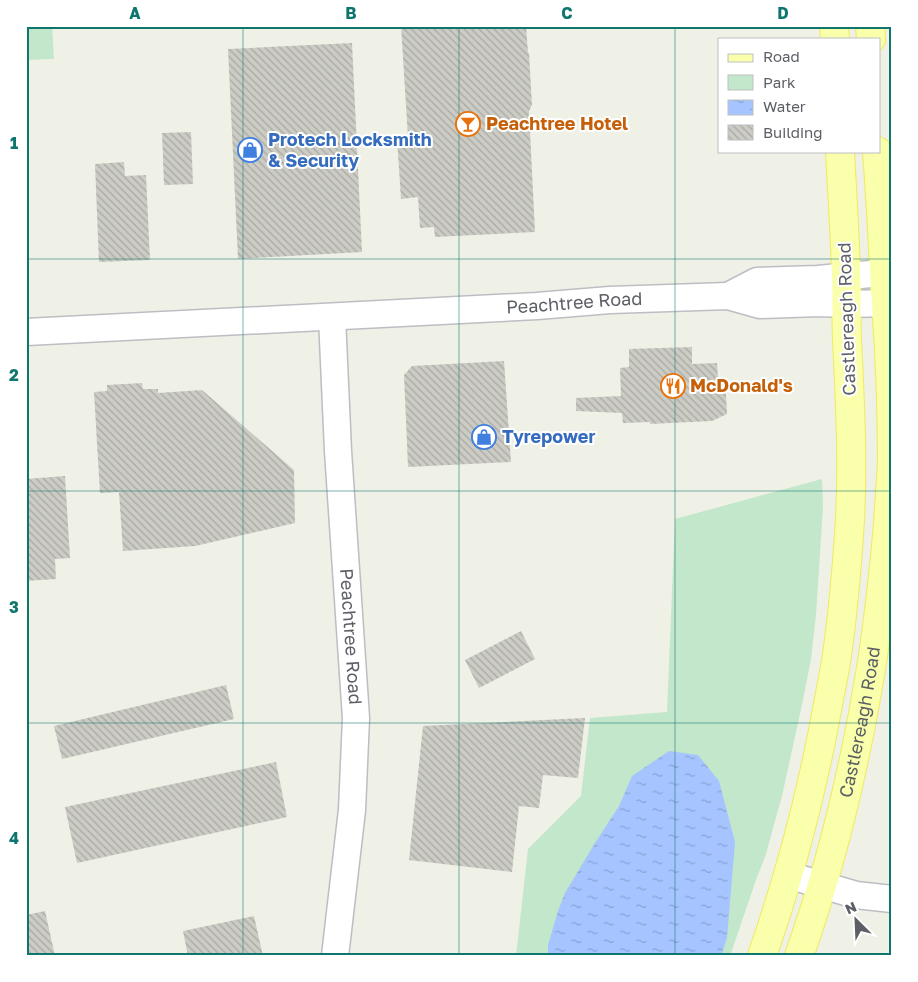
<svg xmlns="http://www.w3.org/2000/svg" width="918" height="982" viewBox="0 0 918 982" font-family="'Golos Text',sans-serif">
<defs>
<pattern id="water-ripples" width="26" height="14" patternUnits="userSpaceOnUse" patternTransform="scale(1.25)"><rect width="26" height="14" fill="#a6c4ff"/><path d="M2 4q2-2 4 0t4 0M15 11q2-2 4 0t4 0" fill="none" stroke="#8aa2d2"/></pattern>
<pattern id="building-back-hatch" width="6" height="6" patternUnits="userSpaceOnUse" patternTransform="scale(1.25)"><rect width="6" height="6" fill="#ccccc5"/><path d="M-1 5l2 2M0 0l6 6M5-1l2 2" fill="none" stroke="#a9a9a4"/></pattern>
</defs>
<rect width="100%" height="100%" fill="#eff0e6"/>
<!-- green -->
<path fill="#c2e7cb" d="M26,26H52L54,59L26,60Z
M822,479L823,506L816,615L811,659L803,700L782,796L765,857L757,877L730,956H516L528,849L581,796L590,718L667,712L675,519Z"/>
<!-- water -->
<path fill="url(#water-ripples)" d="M669,751L698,755L719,781L735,842L727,938L721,956H548V945L558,911L565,893L595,843L619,806L632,776Z"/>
<!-- building -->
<path fill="url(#building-back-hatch)" d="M401,26H526L528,53H529L532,105L529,111L535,232L435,237L434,227L420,228L418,197L401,199L397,138L408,137Z
M352,43L362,252L238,259L228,49Z
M191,132L193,184L164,185L162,133Z
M124,162L125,176L146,175L150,260L99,262L95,164Z
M692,347V364L717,363L718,377H725L727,414L712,421L650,424V422L623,423L622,413L576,411V398L621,396L620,368L629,367V349Z
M504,361L511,462L408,467L404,375L412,366Z
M142,383L143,389H158V393L202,390L294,470L295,523L195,546L123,551L119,492L100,493L94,392L107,391V385Z
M65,476L70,558L55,559L56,579L26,581V479Z
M521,631L535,659L479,688L465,660Z
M226,685L234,719L62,759L54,726Z
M585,718L578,778L543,775L539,808L519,806L512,872L409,860L423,726Z
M276,762L287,817L77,863L65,807Z
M45,911L55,956H26V915Z
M254,916L263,956H188L183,931Z"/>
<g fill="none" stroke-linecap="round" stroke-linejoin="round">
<defs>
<g id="street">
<path d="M728,296L757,281L818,279L892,272"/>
<path id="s1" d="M332,317L338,451L356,718L352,810L335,956"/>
<path id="s2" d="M26,332L537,306L610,300L728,296L760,305L819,303L846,304L892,303"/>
<path d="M788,875L856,895L892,899"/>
</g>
<g id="primary">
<path d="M834,26L835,39"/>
<path d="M870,26L871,39"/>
<path d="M762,956C788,882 808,807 823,731C827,708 832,685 836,662C843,615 847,567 850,520C853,459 850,400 847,340C846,318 847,296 846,274C845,233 842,192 840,151"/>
<path id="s3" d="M799,956C833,860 856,762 872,662C879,616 884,570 888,524C889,503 891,483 892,462C892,409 890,356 886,303C883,252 881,202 877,151"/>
</g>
</defs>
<!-- street casing -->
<use href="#street" stroke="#bdbec4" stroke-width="29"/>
<!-- primary casing -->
<use href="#primary" stroke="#f1ea5d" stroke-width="30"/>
<!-- street -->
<use href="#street" stroke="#fff" stroke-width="26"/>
<!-- primary -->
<use href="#primary" stroke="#f9ffab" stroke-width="28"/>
</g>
<!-- grid -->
<path fill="none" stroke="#0f766e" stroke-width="1" stroke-opacity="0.55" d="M243,26V956M459,26V956M675,26V956M26,259H892M26,491H892M26,723H892"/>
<!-- icons -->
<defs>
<symbol id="bar-ring" viewBox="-11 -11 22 22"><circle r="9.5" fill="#fff" stroke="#e8710a" stroke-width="1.5"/><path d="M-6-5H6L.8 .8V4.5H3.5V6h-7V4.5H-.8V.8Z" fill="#e8710a"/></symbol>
<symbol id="shop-ring" viewBox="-11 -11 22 22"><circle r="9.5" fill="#fff" stroke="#3f7fe0" stroke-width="1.5"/><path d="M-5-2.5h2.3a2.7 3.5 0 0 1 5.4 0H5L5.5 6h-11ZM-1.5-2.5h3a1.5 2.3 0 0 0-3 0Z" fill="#3f7fe0"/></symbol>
<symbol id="restaurant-ring" viewBox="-11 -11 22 22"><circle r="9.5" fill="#fff" stroke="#e8710a" stroke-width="1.5"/><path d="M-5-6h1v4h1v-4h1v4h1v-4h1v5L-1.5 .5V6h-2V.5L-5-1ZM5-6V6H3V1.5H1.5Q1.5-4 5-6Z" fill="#e8710a"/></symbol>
</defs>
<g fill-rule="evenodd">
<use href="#bar-ring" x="454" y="110" width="28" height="28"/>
<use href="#shop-ring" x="236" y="136" width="28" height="28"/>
<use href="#restaurant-ring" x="659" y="372" width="28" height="28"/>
<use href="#shop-ring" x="470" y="423" width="28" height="28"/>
</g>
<g text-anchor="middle" stroke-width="4" stroke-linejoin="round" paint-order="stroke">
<!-- food labels -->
<g font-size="18" font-weight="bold" fill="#c56008" stroke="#fff" text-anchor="start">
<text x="486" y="130">Peachtree Hotel</text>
<text x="690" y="392">McDonald's</text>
</g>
<!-- shop labels -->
<g font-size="18" font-weight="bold" fill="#366cbe" stroke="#fff" text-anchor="start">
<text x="268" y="146">Protech Locksmith<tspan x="268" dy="21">&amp; Security</tspan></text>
<text x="502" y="443">Tyrepower</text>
</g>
<!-- street labels -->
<g font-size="18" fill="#5d5f66" stroke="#fff">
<text dy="6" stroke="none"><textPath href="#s2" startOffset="549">Peachtree Road</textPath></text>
<text transform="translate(847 319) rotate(-92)" y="6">Castlereagh Road</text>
<text dy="6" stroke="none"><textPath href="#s1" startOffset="320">Peachtree Road</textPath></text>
<text dy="6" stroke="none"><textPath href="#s3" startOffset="242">Castlereagh Road</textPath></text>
</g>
</g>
<!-- border -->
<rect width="918" height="982" fill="none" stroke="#ffffff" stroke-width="55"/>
<!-- legend -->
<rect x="718" y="38" width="162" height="115" fill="#ffffff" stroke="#bebfc2"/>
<rect x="728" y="54" width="25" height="8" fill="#f9ffab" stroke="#bebfc2"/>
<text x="763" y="62" font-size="15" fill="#5d5f66">Road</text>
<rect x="728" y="75" width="25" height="15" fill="#c2e7cb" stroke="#bebfc2"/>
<text x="763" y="88" font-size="15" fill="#5d5f66">Park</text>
<rect x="728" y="100" width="25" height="15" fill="url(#water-ripples)" stroke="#bebfc2"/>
<text x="763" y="112" font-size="15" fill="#5d5f66">Water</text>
<rect x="728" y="125" width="25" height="15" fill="url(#building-back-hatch)" stroke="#bebfc2"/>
<text x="763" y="138" font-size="15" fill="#5d5f66">Building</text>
<!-- north arrow -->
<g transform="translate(856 920) rotate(336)" stroke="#ffffff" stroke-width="4" paint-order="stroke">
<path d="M0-4L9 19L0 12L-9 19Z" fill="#5d5f66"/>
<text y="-8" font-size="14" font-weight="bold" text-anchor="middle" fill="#5d5f66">N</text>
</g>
<rect x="28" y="28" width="862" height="926" fill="none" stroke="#0f766e" stroke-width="2"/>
<g font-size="16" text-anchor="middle" font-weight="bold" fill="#0f766e">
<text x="135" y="19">A</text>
<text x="351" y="19">B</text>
<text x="567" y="19">C</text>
<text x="783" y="19">D</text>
<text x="14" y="149">1</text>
<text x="14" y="381">2</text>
<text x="14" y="613">3</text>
<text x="14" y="844">4</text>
</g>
</svg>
